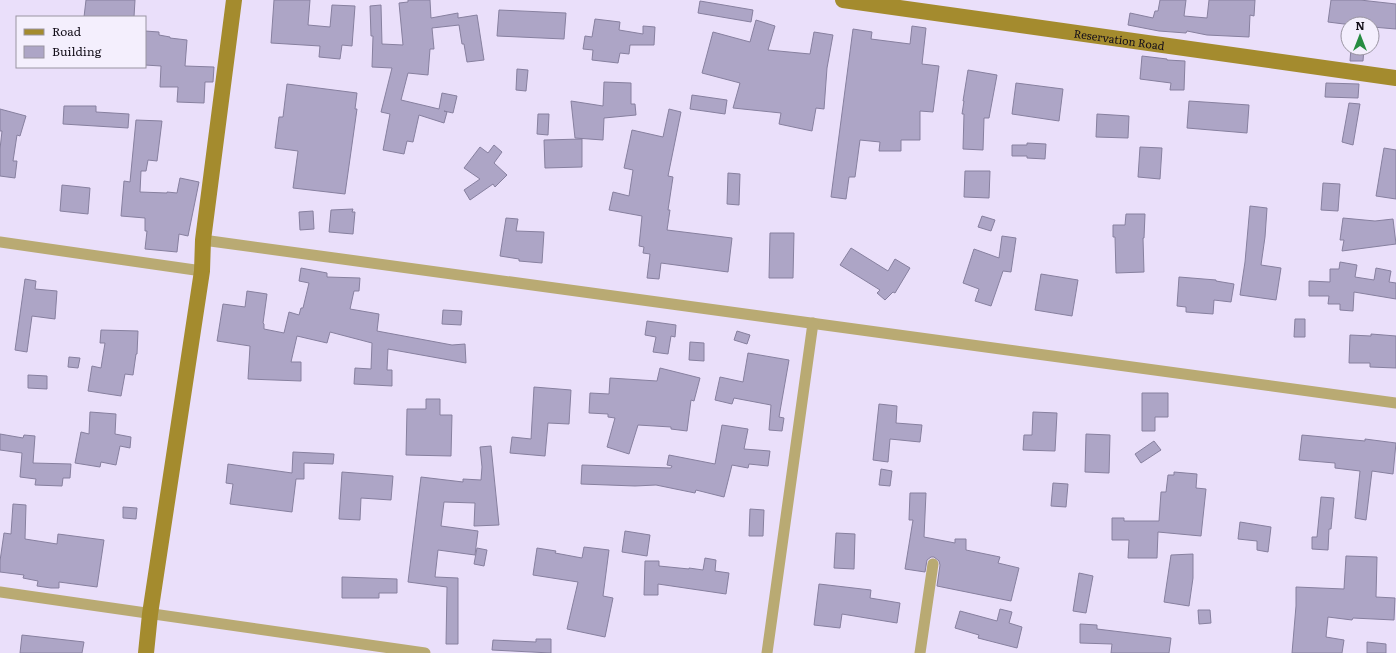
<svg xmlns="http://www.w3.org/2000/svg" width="1396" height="653" font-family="Literata,serif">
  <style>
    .building { fill: #ada5c6; stroke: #87809f }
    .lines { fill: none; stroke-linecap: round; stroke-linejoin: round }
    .street { stroke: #b9aa73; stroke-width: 11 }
    .secondary { stroke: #a48b2e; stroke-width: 16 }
    .labels { text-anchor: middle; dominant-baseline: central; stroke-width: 3.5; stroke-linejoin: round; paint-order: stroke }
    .street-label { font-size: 11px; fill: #140f1a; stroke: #f4effd }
  </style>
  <rect width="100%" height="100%" fill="#eadffa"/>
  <g class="building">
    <path d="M86 0H135L134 17H84Z"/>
    <path d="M274 0H310L308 25 330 27 332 5 355 6 352 46 342 45 340 59 319 57 320 46 271 43Z"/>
    <path d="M408 0H430L431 18 458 13V18L477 15 484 60 467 62 464 44H462L459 25 432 28 434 49H430L428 75 408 73 401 100 439 109 442 93 457 96 453 113 444 111 447 112 444 123 419 115 413 142 407 141 404 154 383 150 390 114 381 112 392 68 372 67 373 36H371L370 6 381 5 382 44 403 45 399 3 408 2Z"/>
    <path d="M1160 0H1186L1184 16 1207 18 1209 0H1255L1254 16 1250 15 1249 37 1207 35 1187 31 1186 33 1159 31 1128 25 1130 13 1153 18 1155 11H1158Z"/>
    <path d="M1331 0H1360L1396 4V29L1372 27V24H1344L1328 22Z"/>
    <path d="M700 1 753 10 751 22 698 13Z"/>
    <path d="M499 10 566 13 564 39 497 36Z"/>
    <path d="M595 19 620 22 619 30 643 34V26L655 27 654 45H630L629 54 620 53 618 63 592 60 593 50 583 49 585 36 592 37Z"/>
    <path d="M756 20 775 26 768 50 810 54 814 32 833 35 827 68 824 109 816 108 812 131 779 124 781 113 733 108 740 83 702 73 713 32 750 42Z"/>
    <path d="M912 26 926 28 922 64 939 66 933 112 920 111V140H901V151H879L880 142 860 140 855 177H849L846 199 831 197 853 29 872 32 871 39 910 44Z"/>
    <path d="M145 31 159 32V35L170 37V38L187 40 185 66 214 67 213 82H205L204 103 177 102 178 87H160L161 66 145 65Z"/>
    <path d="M1351 48H1364L1363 61H1350Z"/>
    <path d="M1142 56 1167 59V60L1185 61 1184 90H1170L1171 83 1140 79Z"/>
    <path d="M517 69 528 70 526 91 516 90Z"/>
    <path d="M968 70 997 75 989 118H984L983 150 963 149 964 114H962L964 101H963Z"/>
    <path d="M604 82 631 83V104H635L636 115 604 118 603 140 575 138 571 101 603 106Z"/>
    <path d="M1016 83 1063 89 1059 121 1012 114Z"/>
    <path d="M1326 83 1359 84 1358 98 1325 97Z"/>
    <path d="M287 84 357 93 355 109H357L345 194 293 188 298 151 275 148 279 117H283Z"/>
    <path d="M692 95 727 100 725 114 690 109Z"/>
    <path d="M1189 101 1249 105 1247 133 1187 128Z"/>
    <path d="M1349 103 1360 104 1353 145 1342 142Z"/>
    <path d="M64 106H96V112L129 114 128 128 63 124Z"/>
    <path d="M0 109 26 116 20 136 17 135 13 161H17L15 178 0 176V149L2 131H0Z"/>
    <path d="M669 109 681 112 668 176 673 177 668 210H670L667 230 732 238 728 272 661 263 659 279 647 278 650 254 643 253 644 247 639 246 642 216 609 210 613 192 629 196 633 170 624 168 632 130 663 137Z"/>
    <path d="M538 114H549L548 135 537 134Z"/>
    <path d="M1097 114 1129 116 1128 138 1096 137Z"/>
    <path d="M136 120 162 121 157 161 148 160 146 171H141L140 192 167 193V192L177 193 180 178 199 182 188 236 179 234 177 252 145 249 147 231H145V218L121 216 124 181 130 182Z"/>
    <path d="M582 139V167L545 168 544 140Z"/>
    <path d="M1027 143 1046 144 1045 159 1027 158V156H1012V145H1027Z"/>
    <path d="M494 145 502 152 494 163 507 175 495 187 493 184 470 200 464 190 480 179 464 168 480 147 488 153Z"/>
    <path d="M1140 147 1162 148 1160 179 1138 177Z"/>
    <path d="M1384 148 1396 150V199L1376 196Z"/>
    <path d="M965 171H990L989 198 964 197Z"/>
    <path d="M728 173 740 174 739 205 727 204Z"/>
    <path d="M1323 183 1340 184 1338 211 1321 210Z"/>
    <path d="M62 185 90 188 88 214 60 211Z"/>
    <path d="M1250 206 1267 208 1265 237 1261 265 1281 268 1276 300 1240 295 1245 262Z"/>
    <path d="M353 209 352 212H355L353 234 329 232 331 210Z"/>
    <path d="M313 211 314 229 300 230 299 212Z"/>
    <path d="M1126 214H1145L1144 238H1143L1144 272 1116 273 1115 237H1113V225H1125Z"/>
    <path d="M982 216 995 220 991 231 978 227Z"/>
    <path d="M506 218 518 219 516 231 544 232 542 263 519 261V259L500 256Z"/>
    <path d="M1343 218 1375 221 1393 219 1396 244 1342 251 1344 240H1340Z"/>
    <path d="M770 233H794L793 278H769Z"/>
    <path d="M1002 236 1016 238 1011 272 1003 271 991 306 975 301 979 289 963 283 974 249 999 258Z"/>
    <path d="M851 248 888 271 895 259 910 268 895 293 893 292 885 300 877 293 880 290 840 265Z"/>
    <path d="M1340 262 1357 265 1355 277 1374 280 1376 268 1391 271 1389 282 1396 283V299L1354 292 1353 311 1340 310V304H1328L1329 296H1309V281L1330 282V269H1339Z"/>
    <path d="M301 268 327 273V277L360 278 359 291H354L350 309 379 314 377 331 452 345 465 344 466 363 388 349 387 370H392V386L354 384 355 368 371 369 372 343 330 332 327 343 297 336 291 362H301V381L248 379 250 346 217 341 223 304 245 307 247 291 267 294 263 323 264 324V329L284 333 289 312 299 315 301 308H303L309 283 299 281Z"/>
    <path d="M1041 274 1078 280 1072 316 1035 310Z"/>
    <path d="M1179 277 1216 280V281L1234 284 1231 302 1214 300 1213 314 1186 312V307L1177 306Z"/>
    <path d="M25 279 36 281 35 289 57 291 55 319 32 316 27 352 15 350Z"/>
    <path d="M443 310 462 311 461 325 442 324Z"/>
    <path d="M1295 319H1305V337H1294Z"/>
    <path d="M647 321 676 325 675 337 671 336 668 354 653 352 656 337 645 335Z"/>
    <path d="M101 330 138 331 137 354H136L133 375 125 374 121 396 88 391 92 366 101 368 105 343H100Z"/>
    <path d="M737 331 750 335 747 344 734 340Z"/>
    <path d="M1371 334 1396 336V368L1370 367V363H1349L1350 335 1371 336Z"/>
    <path d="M690 342 704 343V361L689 360Z"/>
    <path d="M748 353 789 360 779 417 784 418 782 431 769 430 771 405 734 398 732 404 715 400 720 377 743 382Z"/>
    <path d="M69 357 80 358 78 368 68 367Z"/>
    <path d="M660 368 700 378 694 401 691 400 687 431 671 429V427L638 425 629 454 607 447 615 418 608 417V414L589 413 590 393 609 394 610 378 657 381Z"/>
    <path d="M28 375 47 376V389L28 388Z"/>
    <path d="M534 387 571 390 569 424 548 423 545 456 510 453 512 437 531 439Z"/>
    <path d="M1142 393H1168V417H1155V431H1142Z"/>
    <path d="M426 399H440V415H452L451 456 406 455 407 409H426Z"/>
    <path d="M879 404 897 406 896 423 922 425 920 442 890 439 888 462 873 460Z"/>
    <path d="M90 412 116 414 115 434 131 437 130 448 120 446 116 465 101 462 100 467 75 463 81 432 89 434Z"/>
    <path d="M1033 412 1057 413 1055 451 1023 450 1024 435H1032Z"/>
    <path d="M722 425 748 429 744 449 770 451 768 466 749 464 748 468 732 465 724 497 696 490 695 493 656 485 635 486 581 484 582 465 671 468 672 466 667 465 669 455 715 464Z"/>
    <path d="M0 434 23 438 24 435 35 436 33 463 71 464 70 478H63L62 486 35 485 36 479 20 477 22 453 0 450Z"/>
    <path d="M1086 434 1110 435 1109 473 1085 472Z"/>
    <path d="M1302 435 1365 441V439L1396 443 1393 474 1372 471 1366 520 1355 518 1360 471 1335 468V463L1299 460Z"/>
    <path d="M1154 441 1161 450 1141 463 1135 454Z"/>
    <path d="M491 446 499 525 474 526 475 503 444 502 441 526 478 531 475 555 438 550 435 577 458 578V644H446L447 587 408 582 421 477 463 482V479L481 480 482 467 480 447Z"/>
    <path d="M293 452 334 454 333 464 304 463V479H296L292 512 230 504 233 484 226 483 228 464 292 473Z"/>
    <path d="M881 469 892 471 890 486 879 485Z"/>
    <path d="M342 472 393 476 391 500 361 498 360 520 339 519Z"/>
    <path d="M1174 472 1197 474 1196 488 1206 489 1201 536 1158 532 1157 558H1128L1129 540H1112V518H1124V521H1159L1161 492H1166L1168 475H1174Z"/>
    <path d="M1053 483 1068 484 1066 507 1051 506Z"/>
    <path d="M910 493H926L924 537 955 543V539H966V550L1000 557 998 563 1019 568 1011 601 937 586 940 565 939 561 934 557H931L927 560 925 572 905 569 913 520H909Z"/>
    <path d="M1321 497 1334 498 1331 529H1329L1328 550 1312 549V537H1317Z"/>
    <path d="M13 504 26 505 25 539 57 544 58 534 104 540 97 587 59 582V588H51L37 586 38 581 23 578 24 575 0 572V561L4 533 11 534Z"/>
    <path d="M123 507 137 508 136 519 123 518Z"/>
    <path d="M750 509 764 510 763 536H749Z"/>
    <path d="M1240 522 1271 527 1268 552 1257 550V541L1238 539Z"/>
    <path d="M625 531 650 535 647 556 622 552Z"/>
    <path d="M836 533 855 534 854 569 834 568Z"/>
    <path d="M584 547 609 550 603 596 613 598 605 637 567 629 578 582 533 575 537 548 556 551 555 553 582 558Z"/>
    <path d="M477 548 487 550 484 566 474 564Z"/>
    <path d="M1193 554V578L1189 606 1164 602 1171 555Z"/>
    <path d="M1346 556 1377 557 1376 597 1395 598 1394 620 1353 618 1352 620 1328 617 1326 637 1344 640 1342 653H1292L1296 606V587L1344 589Z"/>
    <path d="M705 558 716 560 715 571 729 573 726 594 658 584V595H644L645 561H659V566L689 569V568L703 570Z"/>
    <path d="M1079 573 1093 576 1086 613 1073 611Z"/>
    <path d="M342 577 397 579V593H379V598H342Z"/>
    <path d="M819 584 871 590 870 598 900 603 897 623 842 614 840 628 814 625Z"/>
    <path d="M1000 609 1012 612 1009 623 1022 627 1017 648 978 638 979 635 955 628 960 611 997 621Z"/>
    <path d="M1198 610H1210L1211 623 1199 624Z"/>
    <path d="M1080 624 1097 625V629L1171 638 1169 653H1111L1112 644 1080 643Z"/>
    <path d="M22 635 84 642 82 653H20Z"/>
    <path d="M536 639H551V653L492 650 493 640 536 642Z"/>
    <path d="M1367 642 1386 644V653H1367Z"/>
  </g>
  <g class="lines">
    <g class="street">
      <path d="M203 240 1396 403"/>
      <path d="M0 242 202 271"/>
      <path d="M0 592 425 653"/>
      <path d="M767 653 813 323"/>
      <path d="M920 653 933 564"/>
    </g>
    <g class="secondary">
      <path id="s1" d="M843 0 1396 78"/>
      <path d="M146 653 150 614 202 271 203 240 234 0"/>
    </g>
  </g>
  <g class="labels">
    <g class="street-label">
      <text stroke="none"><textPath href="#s1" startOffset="279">Reservation Road</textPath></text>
    </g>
  </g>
  <rect x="16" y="16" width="130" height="52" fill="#f4effd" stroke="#9a95a2"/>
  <rect x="24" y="29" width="20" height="6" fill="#a48b2e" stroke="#9a95a2"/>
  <text x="52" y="36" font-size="12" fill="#140f1a">Road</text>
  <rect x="24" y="46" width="20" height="12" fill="#ada5c6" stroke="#9a95a2"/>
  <text x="52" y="56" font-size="12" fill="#140f1a">Building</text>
  <g transform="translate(1360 36)"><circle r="19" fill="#f4effd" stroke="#9a95a2"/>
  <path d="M0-3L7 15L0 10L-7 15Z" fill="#268c41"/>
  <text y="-6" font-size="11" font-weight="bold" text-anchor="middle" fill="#140f1a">N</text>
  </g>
</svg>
